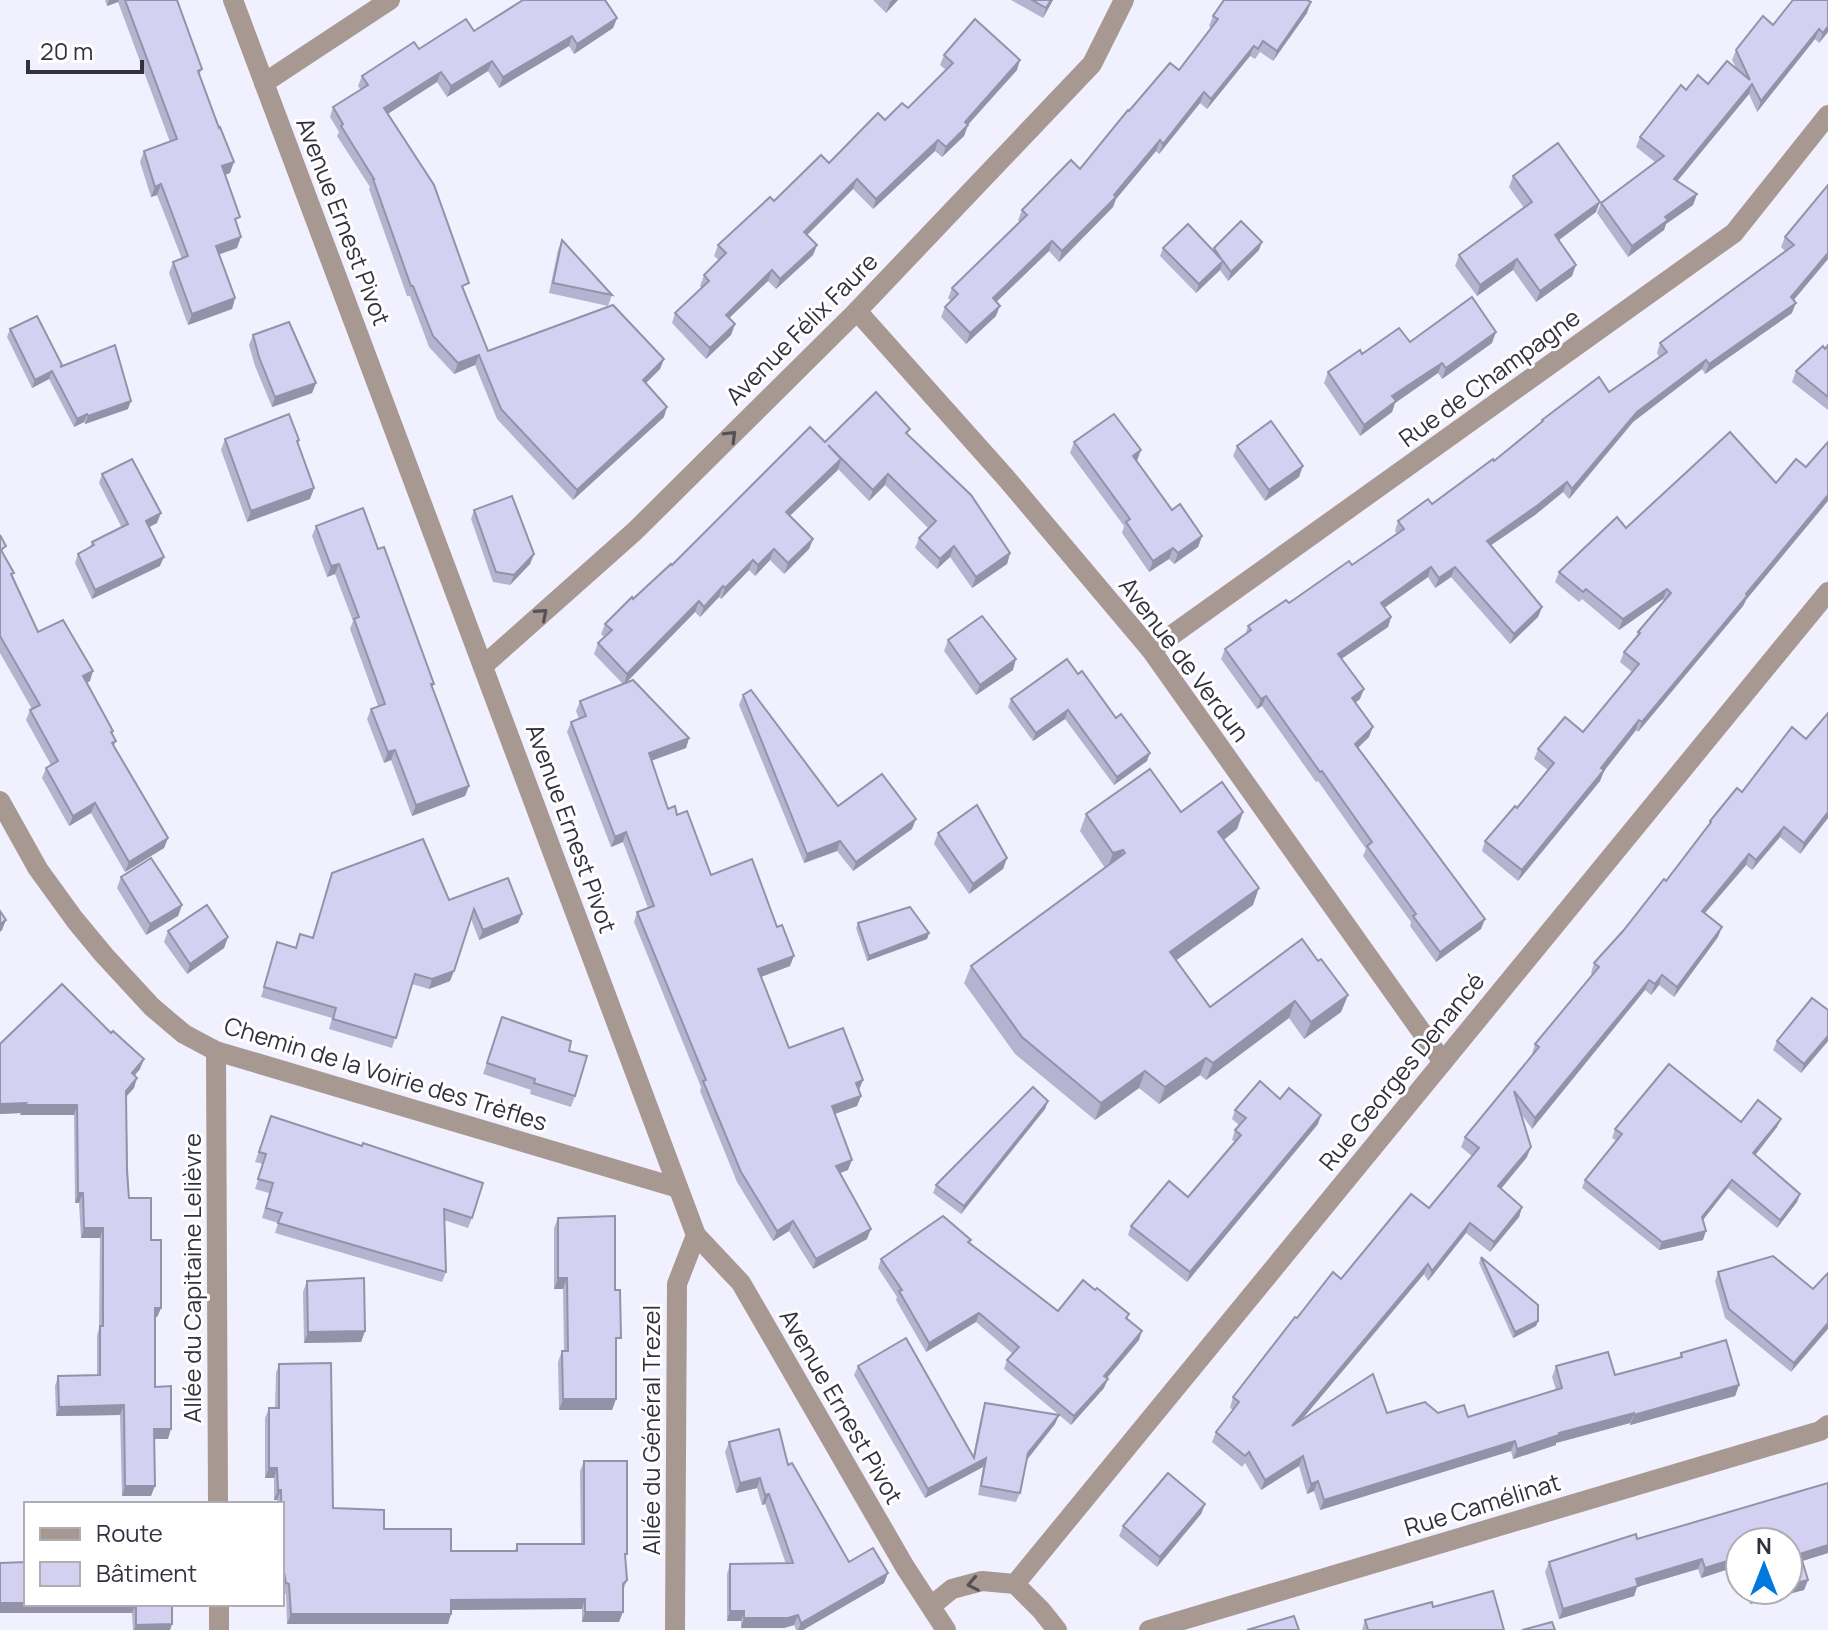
<svg xmlns="http://www.w3.org/2000/svg" width="1828" height="1630" font-family="Manrope,sans-serif">
  <style>
    .lines { fill: none; stroke-linecap: round; stroke-linejoin: round }
    .minor { stroke: #a79891; stroke-width: 20 }
    .wall { fill: #b6b3d0 }
    .shaded-wall { fill: #9492a9 }
    .building { fill: #d4d0f2; stroke: #9492a9; stroke-width: 2 }
    .oneway { stroke: #565057 }
    .labels { text-anchor: middle; dominant-baseline: central; stroke-width: 6; stroke-linejoin: round; paint-order: stroke }
    .street-label { font-size: 24px; fill: #33313e; stroke: #fff }
  </style>
  <rect width="100%" height="100%" fill="#f1f0fe"/>
  <g class="lines">
    <g class="minor">
      <path d="M233 0 696 1235 741 1283 905 1567 946 1630"/>
      <path d="M264 83 390 0"/>
      <path d="M857 311 1006 478 1151 650 1443 1062"/>
      <path d="M1151 650 1734 233 1828 115"/>
      <path d="M483 666 635 531 857 311 1092 64 1124 0"/>
      <path d="M0 801 38 869 75 920 104 955 152 1007 184 1034 216 1051 678 1188"/>
      <path d="M216 1051 218 1504"/>
      <path d="M1015 1584 1828 592"/>
      <path d="M219 1604V1630"/>
      <path d="M931 1606 952 1589 982 1581 1015 1584 1041 1610 1057 1630"/>
      <path d="M675 1630 677 1284 696 1235"/>
      <path d="M1149 1630 1820 1431 1828 1425"/>
    </g>
  </g>
  <g class="wall">
    <path d="M105 0H177L202 69 199 75 230 173 225 175 237 225V248L219 254 235 298 232 309 188 325 169 273 173 262 182 259 157 195 151 197 140 162 144 151 170 142 118 2 107 6Z"/>
    <path d="M873 0H898L886 13Z"/>
    <path d="M1011 0H1053L1043 18Z"/>
    <path d="M1793 0 1828 32 1819 43 1815 39 1757 112 1749 94 1677 181 1697 194 1693 205 1666 224 1664 230 1628 257 1597 213 1601 203 1655 162 1636 147 1640 137 1686 90 1708 84 1736 68 1732 60 1736 50 1773 25Z"/>
    <path d="M1307 13 1273 61 1260 52 1255 59 1250 56 1207 109 1200 103 1159 154 1156 151 1116 199 1113 207 1059 262 1049 251 996 302V316L966 344 941 317 945 307 951 301 948 298 952 288 1020 222 1018 220 1022 210 1080 169 1129 111 1179 70 1212 28 1209 26 1213 16Z"/>
    <path d="M617 18 613 28 574 54 569 46 499 88 488 71 447 97 437 82 387 114 465 293 488 351 664 359 660 369 646 383 664 417 573 500 497 419 475 365 454 374 429 347 410 296H407L369 189 370 187 337 136 339 132 330 117 333 107 361 90 358 86 362 76 419 49 474 31Z"/>
    <path d="M944 55 1017 70 968 125 964 136 942 157 935 151 873 209 853 189 807 235 817 245 813 255 776 289 768 281 729 318 735 324 731 335 706 359 672 323 675 313 702 288 700 286 704 275 719 260 714 256 718 245 774 201 829 163 885 120 908 108 946 70 940 65Z"/>
    <path d="M1513 176 1596 212 1559 240 1572 276 1536 302 1513 270 1477 296 1455 266 1459 255 1524 208 1509 187Z"/>
    <path d="M1828 185V259L1793 300 1792 313 1705 374 1702 369 1633 422 1569 499 1563 492 1535 515 1491 545 1542 607 1538 617 1510 644 1451 577 1435 588 1428 577 1384 608 1391 617 1388 627 1341 659 1360 699 1355 703 1369 737 1358 748 1481 929 1436 962 1410 926 1411 922 1363 856 1366 849 1318 781 1316 782 1262 706 1257 709 1221 659 1225 649 1245 635 1248 626 1352 565 1397 534 1395 531 1398 521 1432 504 1494 461 1541 423 1542 420 1609 392 1659 357 1657 353 1660 343 1785 251 1781 247 1785 237Z"/>
    <path d="M562 240 612 295 608 306 549 293 558 250Z"/>
    <path d="M1163 248 1213 250 1214 248 1259 250 1228 281 1220 270 1196 293 1160 256Z"/>
    <path d="M10 329 62 366 128 409 85 424 84 422 74 427 49 379 32 388 7 337Z"/>
    <path d="M253 335 316 383 312 393 272 407 255 366 249 345Z"/>
    <path d="M1410 342 1492 343 1442 379 1438 373 1395 403 1392 412 1360 436 1324 383 1328 372 1362 354Z"/>
    <path d="M1828 345V410L1792 382 1796 371 1825 349Z"/>
    <path d="M908 435 1010 553 1007 564 972 588 950 557 937 569 915 548 919 538 928 528 885 485 869 501 838 469 790 516 813 539 809 549 784 574 770 560 755 576 749 570 721 599 719 597 700 617 695 612 625 683 689 738 686 748 651 761 668 809 677 815 711 875 790 966 761 977 789 1048 859 1091 861 1096 857 1106 835 1114 848 1170 840 1173 867 1239 813 1269 789 1231 773 1241 737 1182 700 1091 701 1087 634 922 637 912 648 908 623 842 611 847 567 732 571 722 579 719 576 711 580 701 623 684 594 654 598 643 604 637 601 634 605 624 672 565 825 442Z"/>
    <path d="M225 439 299 440 298 444 314 488 310 499 247 522 221 450Z"/>
    <path d="M1074 442 1137 461 1172 510 1202 536 1198 547 1174 564 1169 559 1149 572 1122 533 1124 526 1070 453Z"/>
    <path d="M1237 446 1299 477 1265 501 1233 456Z"/>
    <path d="M102 474 157 523 149 527 160 566 92 599 75 563 78 554 90 547 92 542 122 528 99 483Z"/>
    <path d="M474 510 534 554 530 564 510 585 493 582 471 519Z"/>
    <path d="M316 526 378 549 434 684 432 688 469 786 465 796 412 816 391 760 384 763 367 719 371 709 378 706 350 629 353 621 335 574 327 577 312 536Z"/>
    <path d="M1626 528 1746 600 1743 606 1638 732 1636 730 1604 771 1600 781 1518 881 1482 851 1485 841 1517 808 1548 770 1534 759 1538 749 1583 732 1632 672 1620 662 1624 652 1636 638 1638 632 1665 601 1663 599 1619 630 1582 599 1579 602 1555 582 1559 572Z"/>
    <path d="M0 535 3 554 38 632 90 681 86 683 113 731 112 734 116 741 114 746 168 838 164 848 125 872 91 813 69 826 42 778 46 768 51 765 26 720 30 710 32 709 0 653Z"/>
    <path d="M948 640 1013 670 976 695 944 651Z"/>
    <path d="M1078 674 1147 761 1114 785 1065 719 1033 741 1008 707 1011 699Z"/>
    <path d="M743 695 838 806 912 829 853 871 837 851 804 863 739 705Z"/>
    <path d="M1828 713V818L1800 854 1780 837 1752 870 1746 865 1705 913 1718 937 1674 997 1659 985 1651 995 1645 990 1532 1129 1522 1115 1527 1157 1501 1189 1522 1207 1519 1217 1490 1252 1466 1233 1428 1281 1424 1274 1302 1419 1387 1413H1438L1468 1417 1556 1390 1552 1377 1556 1366 1615 1375 1679 1358 1681 1353 1739 1385 1735 1396 1630 1425V1423L1556 1443V1445L1513 1459 1511 1451 1320 1510 1314 1491 1307 1494 1299 1466 1261 1490 1245 1463 1242 1467 1212 1442 1216 1432 1233 1410 1230 1408 1233 1397 1297 1318 1341 1279 1429 1208 1472 1156 1461 1147 1465 1137 1533 1055 1532 1054 1535 1044 1593 975 1591 973 1594 963 1666 881 1708 826 1710 821 1742 792 1806 739Z"/>
    <path d="M1181 812H1243L1237 829 1224 840 1253 905 1176 960 1210 1007 1318 961 1348 995 1341 1012 1304 1039 1289 1018 1206 1080 1200 1075 1159 1104 1139 1088 1095 1120 1015 1054 964 983 971 966 1105 868 1080 831 1086 814Z"/>
    <path d="M938 833 1007 858 1003 869 969 894 934 844Z"/>
    <path d="M332 873 449 900 522 914 518 923 479 940 471 919 450 981 429 989 412 984 392 1048 329 1029 332 1018 261 997 277 942 296 947 300 934 312 938Z"/>
    <path d="M121 877 182 905 178 916 146 935 117 888Z"/>
    <path d="M858 923 929 933 927 939 867 961 856 928Z"/>
    <path d="M168 931 228 937 224 948 187 974 164 942Z"/>
    <path d="M1828 1010V1041L1801 1073 1773 1050 1777 1041Z"/>
    <path d="M502 1017 569 1051 575 1096 571 1107 530 1094 531 1090 483 1074Z"/>
    <path d="M0 1044 140 1069 134 1076V1088L126 1097 129 1198 151 1240 161 1308 157 1317H155V1387L168 1439H154L151 1496H122L120 1415 56 1416 55 1386 58 1376 97 1375V1336L99 1328 100 1238H81L79 1203H75L74 1115H20L21 1113 0 1114Z"/>
    <path d="M1280 1099 1318 1124 1187 1282 1128 1235 1131 1226 1188 1197 1235 1142 1232 1140 1235 1130 1239 1125 1232 1119 1235 1110Z"/>
    <path d="M1048 1101 1045 1109 961 1214 933 1193 936 1185Z"/>
    <path d="M271 1116 472 1218 468 1228 444 1220 446 1272 442 1282 275 1233 278 1223 262 1218 269 1193 255 1189 263 1164 255 1162Z"/>
    <path d="M1741 1122 1777 1127 1755 1155 1800 1194 1797 1202 1777 1228 1728 1188 1703 1220V1240L1659 1250 1582 1188 1585 1180 1617 1141 1612 1138 1615 1129Z"/>
    <path d="M558 1218 615 1290 617 1349 616 1399 612 1410H559L558 1362 562 1351H564L563 1289H554V1228Z"/>
    <path d="M971 1240 970 1243 1058 1311 1095 1290 1129 1314 1127 1319 1139 1340 1107 1378 1104 1388 1071 1425 1004 1369 1007 1360 1013 1354 976 1322 926 1352 896 1300 897 1297 878 1268 881 1259Z"/>
    <path d="M1481 1257 1538 1321 1536 1326 1513 1338 1479 1263Z"/>
    <path d="M1718 1272 1813 1289 1828 1273 1791 1372 1725 1318 1715 1281Z"/>
    <path d="M307 1281 365 1331 361 1342 304 1343 303 1292Z"/>
    <path d="M279 1364 333 1508 384 1529 451 1551H515L517 1544H581L580 1471 584 1461 625 1558 627 1580 623 1591 619 1622H582V1609L451 1610 448 1624H287L286 1594 282 1593V1504H277V1500H274V1478H265V1418L269 1408H275L276 1373Z"/>
    <path d="M858 1366 973 1456 982 1412 985 1403 1059 1415 1055 1424 1027 1460 1020 1493 1016 1502 978 1495 983 1467 925 1498 854 1375Z"/>
    <path d="M729 1442 788 1465 849 1562 888 1573 884 1583 803 1630H796L794 1625 784 1628H741V1621H727V1574L730 1564H786L765 1504 762 1505 757 1488 736 1493 725 1452Z"/>
    <path d="M1828 1483V1553L1802 1561 1808 1580 1804 1590 1750 1604 1746 1590H1788V1542H1740V1572L1738 1566 1701 1578 1698 1569 1637 1587 1634 1596 1559 1619 1545 1572 1549 1562 1636 1534 1637 1539Z"/>
    <path d="M1205 1504 1201 1514 1157 1567 1119 1536 1123 1526Z"/>
    <path d="M0 1563 172 1604V1624L170 1630H133L132 1613H0Z"/>
    <path d="M1433 1607 1504 1630H1362L1365 1620Z"/>
  </g>
  <g class="shaded-wall">
    <path d="M109 0H119L118 2 107 6Z"/>
    <path d="M892 0H898L886 13 890 2Z"/>
    <path d="M1051 0H1053L1043 18 1046 8Z"/>
    <path d="M1311 2 1307 13 1273 61 1277 51Z"/>
    <path d="M617 18 613 28 574 54 577 44Z"/>
    <path d="M1828 26V32L1819 43 1823 33Z"/>
    <path d="M1819 29 1815 39 1757 112 1761 101Z"/>
    <path d="M572 36 569 46 499 88 503 77Z"/>
    <path d="M1254 46 1250 56 1207 109 1211 99Z"/>
    <path d="M1020 60 1017 70 962 131 968 125 964 136 942 157 946 147 965 122Z"/>
    <path d="M492 61 488 71 447 97 451 86Z"/>
    <path d="M441 72 437 82 380 119 384 108Z"/>
    <path d="M1752 84 1749 94 1670 190 1674 179Z"/>
    <path d="M1204 92 1200 103 1159 154 1163 144Z"/>
    <path d="M938 140 935 151 873 209 876 199Z"/>
    <path d="M1160 140 1156 151 1116 199 1113 207 1059 262 1062 251 1114 195Z"/>
    <path d="M234 162 230 173 218 177 222 166Z"/>
    <path d="M857 179 853 189 800 242 804 232Z"/>
    <path d="M161 184 157 195 151 197 155 187Z"/>
    <path d="M1697 194 1693 205 1666 224 1664 230 1628 257 1632 246 1665 217Z"/>
    <path d="M1600 202 1596 212 1551 246 1555 235Z"/>
    <path d="M241 237 237 248 212 257 216 246Z"/>
    <path d="M1052 241 1049 251 989 309 993 298Z"/>
    <path d="M1262 242 1259 250 1228 281 1231 272Z"/>
    <path d="M817 245 813 255 776 289 780 279Z"/>
    <path d="M1828 253V259L1788 307 1791 297Z"/>
    <path d="M1517 259 1513 270 1477 296 1480 285Z"/>
    <path d="M1223 261 1220 270 1196 293 1199 284Z"/>
    <path d="M1576 265 1572 276 1536 302 1540 291Z"/>
    <path d="M772 270 768 281 722 325 726 315Z"/>
    <path d="M235 298 232 309 188 325 192 314Z"/>
    <path d="M1796 303 1792 313 1705 374 1709 364Z"/>
    <path d="M1000 306 996 316 966 344 970 333Z"/>
    <path d="M735 324 731 335 706 359 710 348Z"/>
    <path d="M1496 332 1492 343 1442 379 1446 368Z"/>
    <path d="M479 355 475 365 454 374 458 363Z"/>
    <path d="M664 359 660 369 639 390 643 380Z"/>
    <path d="M1706 360 1702 369 1633 422 1569 499 1572 489 1637 412Z"/>
    <path d="M1442 363 1438 373 1395 403 1392 412 1360 436 1364 425 1392 396Z"/>
    <path d="M52 371 49 379 32 388 35 380Z"/>
    <path d="M316 383 312 393 272 407 275 397Z"/>
    <path d="M131 401 128 409 85 424 88 416Z"/>
    <path d="M667 407 664 417 573 500 577 490Z"/>
    <path d="M87 414 84 422 74 427 77 419Z"/>
    <path d="M1141 450 1137 461 1133 456Z"/>
    <path d="M841 459 838 470 782 523 786 512Z"/>
    <path d="M1303 466 1299 477 1265 501 1269 490Z"/>
    <path d="M888 474 885 485 869 501 873 490Z"/>
    <path d="M1567 482 1563 492 1535 515 1484 550 1487 541Z"/>
    <path d="M314 488 310 499 247 522 251 511Z"/>
    <path d="M1828 495V501L1746 600 1743 606 1638 732 1642 722Z"/>
    <path d="M161 513 157 523 142 531 146 521Z"/>
    <path d="M1202 536 1198 547 1174 564 1178 553Z"/>
    <path d="M813 539 809 549 784 574 788 563Z"/>
    <path d="M954 546 950 557 937 569 940 559Z"/>
    <path d="M1173 548 1169 559 1149 572 1153 561Z"/>
    <path d="M774 549 770 560 755 576 758 565Z"/>
    <path d="M1010 553 1007 564 972 588 976 577Z"/>
    <path d="M534 554 530 564 510 585 514 575Z"/>
    <path d="M164 557 160 566 92 599 95 590Z"/>
    <path d="M753 560 749 570 721 599 725 588Z"/>
    <path d="M339 564 335 574 327 577 331 566Z"/>
    <path d="M1431 567 1428 577 1377 613 1381 603Z"/>
    <path d="M1455 567 1451 577 1435 588 1439 578Z"/>
    <path d="M723 586 719 597 700 617 704 607Z"/>
    <path d="M1667 589 1663 599 1619 630 1623 619Z"/>
    <path d="M699 601 695 612 624 685 627 674Z"/>
    <path d="M1542 607 1538 617 1510 644 1514 634Z"/>
    <path d="M1391 617 1388 627 1334 664 1338 654Z"/>
    <path d="M1016 659 1013 670 976 695 980 685Z"/>
    <path d="M93 671 90 681 79 687 83 676Z"/>
    <path d="M1364 689 1360 699 1348 708 1352 698Z"/>
    <path d="M1266 696 1262 706 1257 709 1261 699Z"/>
    <path d="M1068 710 1065 719 1033 741 1036 733Z"/>
    <path d="M1639 720 1636 730 1604 771 1600 781 1518 881 1522 870Z"/>
    <path d="M1373 727 1369 737 1351 754 1355 744Z"/>
    <path d="M689 738 686 748 645 763 649 753Z"/>
    <path d="M395 750 391 760 384 763 388 752Z"/>
    <path d="M1150 753 1147 761 1114 785 1117 777Z"/>
    <path d="M469 786 465 796 412 816 416 805Z"/>
    <path d="M95 803 91 813 69 826 73 816Z"/>
    <path d="M1243 812 1237 829 1212 849 1218 832Z"/>
    <path d="M1828 812V818L1800 854 1804 843Z"/>
    <path d="M916 819 912 829 853 871 856 862Z"/>
    <path d="M1784 827 1780 837 1752 870 1756 860Z"/>
    <path d="M626 832 623 842 611 847 615 837Z"/>
    <path d="M168 838 164 848 125 872 129 862Z"/>
    <path d="M840 841 837 851 804 863 807 854Z"/>
    <path d="M1123 850 1117 867 1107 870 1113 853Z"/>
    <path d="M1749 854 1746 865 1698 921 1702 911Z"/>
    <path d="M1007 858 1003 869 969 894 973 884Z"/>
    <path d="M1259 888 1253 905 1164 969 1170 952Z"/>
    <path d="M182 905 178 916 146 935 150 924Z"/>
    <path d="M522 914 518 923 479 940 483 930Z"/>
    <path d="M1485 919 1481 929 1436 962 1440 952Z"/>
    <path d="M6 920 2 930 0 932V924Z"/>
    <path d="M1722 927 1718 937 1674 997 1677 987Z"/>
    <path d="M929 933 927 939 867 961 869 956Z"/>
    <path d="M228 937 224 948 187 974 190 964Z"/>
    <path d="M794 956 790 966 755 979 758 969Z"/>
    <path d="M454 971 450 981 429 989 432 979Z"/>
    <path d="M1662 975 1659 985 1651 995 1655 984Z"/>
    <path d="M1649 980 1645 990 1532 1129 1535 1118Z"/>
    <path d="M1348 995 1341 1012 1304 1039 1311 1022Z"/>
    <path d="M1295 1001 1289 1018 1206 1080 1213 1063Z"/>
    <path d="M1828 1036V1041L1801 1073 1804 1064Z"/>
    <path d="M1206 1058 1200 1075 1159 1104 1165 1087Z"/>
    <path d="M144 1059 140 1069 128 1083 132 1073Z"/>
    <path d="M1145 1071 1139 1088 1095 1120 1101 1103Z"/>
    <path d="M137 1078 134 1088 122 1101 126 1091Z"/>
    <path d="M863 1080 859 1090 856 1083Z"/>
    <path d="M861 1096 857 1106 829 1116 832 1106Z"/>
    <path d="M1048 1101 1045 1109 961 1214 964 1206Z"/>
    <path d="M26 1103 77 1105 74 1115H20L21 1113 0 1114V1104Z"/>
    <path d="M1321 1115 1318 1124 1187 1282 1190 1272Z"/>
    <path d="M1781 1119 1777 1127 1750 1162 1753 1153Z"/>
    <path d="M1531 1147 1527 1157 1494 1197 1498 1186Z"/>
    <path d="M852 1160 848 1170 832 1176 836 1166Z"/>
    <path d="M1732 1180 1728 1188 1699 1225 1702 1217Z"/>
    <path d="M78 1193H83L79 1203H75Z"/>
    <path d="M1800 1194 1797 1202 1777 1228 1780 1220Z"/>
    <path d="M1522 1207 1519 1217 1490 1252 1494 1242Z"/>
    <path d="M793 1221 789 1231 773 1241 777 1231Z"/>
    <path d="M1470 1223 1466 1233 1428 1281 1432 1271Z"/>
    <path d="M84 1228H103L100 1238H81Z"/>
    <path d="M871 1229 867 1239 813 1269 816 1259Z"/>
    <path d="M1706 1231 1703 1240 1659 1250 1662 1242Z"/>
    <path d="M1428 1264 1424 1274 1288 1436 1292 1426Z"/>
    <path d="M558 1278H567L563 1289H554Z"/>
    <path d="M155 1308H161L157 1317H152Z"/>
    <path d="M979 1313 976 1322 926 1352 929 1343Z"/>
    <path d="M1538 1321 1536 1326 1513 1338 1515 1332Z"/>
    <path d="M1828 1323V1329L1791 1372 1794 1363Z"/>
    <path d="M365 1331 361 1342 304 1343 308 1332Z"/>
    <path d="M1142 1331 1139 1340 1101 1385 1104 1376Z"/>
    <path d="M1108 1379 1104 1388 1071 1425 1074 1416Z"/>
    <path d="M1739 1385 1735 1396 1630 1425 1634 1415Z"/>
    <path d="M563 1399H616L612 1410H559Z"/>
    <path d="M124 1405 120 1415 56 1416 59 1407Z"/>
    <path d="M1634 1413 1630 1423 1556 1443V1445L1513 1459 1517 1449 1559 1433Z"/>
    <path d="M1059 1415 1055 1424 1025 1462 1028 1453Z"/>
    <path d="M154 1429H171L168 1439H150Z"/>
    <path d="M1515 1441 1511 1451 1320 1510 1324 1500Z"/>
    <path d="M1303 1456 1299 1466 1261 1490 1265 1480Z"/>
    <path d="M986 1458 983 1467 925 1498 928 1489Z"/>
    <path d="M269 1468H277L274 1478H265Z"/>
    <path d="M760 1478 757 1488 736 1493 740 1483Z"/>
    <path d="M1318 1481 1314 1491 1307 1494 1311 1484Z"/>
    <path d="M125 1486H155L151 1496H122Z"/>
    <path d="M278 1490H281L277 1500H274Z"/>
    <path d="M769 1494 765 1504 762 1505 765 1495Z"/>
    <path d="M1205 1504 1201 1514 1157 1567 1160 1557Z"/>
    <path d="M1828 1545V1553L1796 1563 1800 1554Z"/>
    <path d="M1740 1557 1738 1566 1701 1578 1705 1568Z"/>
    <path d="M1702 1559 1698 1569 1637 1587 1634 1596 1559 1619 1563 1609 1636 1579Z"/>
    <path d="M888 1573 884 1583 803 1630H798L801 1623Z"/>
    <path d="M1808 1580 1804 1590 1750 1604 1753 1594 1769 1590H1788V1585Z"/>
    <path d="M585 1599 582 1609 448 1610 451 1600Z"/>
    <path d="M0 1603H26V1604H136L132 1613H0Z"/>
    <path d="M730 1611H744L741 1621H727Z"/>
    <path d="M585 1612H623L619 1622H582Z"/>
    <path d="M291 1614H451L448 1624H287Z"/>
    <path d="M798 1615 794 1625 784 1628H741L744 1618Z"/>
    <path d="M172 1624 170 1630H134L136 1625Z"/>
  </g>
  <g class="building">
    <path d="M125 0H177L202 69 198 71 219 128 220 127 234 162 222 166 240 217 235 219 241 237 216 246 235 298 192 314 173 262 188 256 161 184 155 187 144 151 177 139Z"/>
    <path d="M523 0H605L617 18 577 44 572 36 503 77 492 61 451 86 441 72 384 108 434 185 469 283 462 286 488 351 613 305 664 359 643 380 667 407 577 490 501 409 479 355 458 363 433 336 413 286H411L373 179H374L341 126 343 124 333 107 368 85 362 76 414 42 419 49 466 19 474 31Z"/>
    <path d="M1032 0H1051L1046 8Z"/>
    <path d="M1224 0H1307L1311 2 1277 51 1263 41 1258 49 1254 46 1211 99 1204 92 1163 144 1160 140 1114 195 1116 197 1062 251 1052 241 993 298 1000 306 970 333 945 307 958 294 952 288 1027 215 1022 210 1071 160 1080 169 1128 110 1129 111 1170 63 1179 70 1218 19 1213 16Z"/>
    <path d="M1793 0H1828V26L1823 33 1819 29 1761 101 1752 84 1674 179 1697 194 1665 217 1668 220 1632 246 1601 203 1664 156 1640 137 1681 85 1686 90 1698 75 1708 84 1727 61 1750 80 1736 50 1763 16 1773 25Z"/>
    <path d="M975 19 1020 60 965 122 968 125 946 147 938 140 876 199 857 179 804 232 817 245 780 279 772 270 726 315 735 324 710 348 675 313 709 281 704 275 726 253 718 245 770 197 774 201 821 155 829 163 878 113 885 120 902 103 908 108 953 63 944 55Z"/>
    <path d="M1558 143 1600 202 1555 235 1576 265 1540 291 1517 259 1480 285 1459 255 1532 202 1513 176Z"/>
    <path d="M1828 185V253L1791 297 1796 303 1709 364 1706 360 1637 412 1572 489 1567 482 1538 505 1487 541 1542 607 1514 634 1455 567 1439 578 1431 567 1381 603 1391 617 1338 654 1364 689 1352 698 1373 727 1355 744 1485 919 1440 952 1413 916 1416 914 1367 846 1372 842 1322 771 1320 772 1266 696 1261 699 1225 649 1251 630 1248 626 1286 600 1289 603 1349 561 1352 565 1404 529 1398 521 1428 499 1432 504 1493 459 1494 461 1543 421 1542 420 1599 377 1609 392 1667 352 1660 343 1794 245 1785 237Z"/>
    <path d="M1241 221 1262 242 1231 272 1223 261 1199 284 1163 248 1188 224 1222 260 1214 248Z"/>
    <path d="M562 240 612 295 553 283Z"/>
    <path d="M1472 297 1496 332 1446 368 1442 363 1392 396 1396 401 1364 425 1328 372 1360 350 1362 354 1399 328 1410 342Z"/>
    <path d="M37 316 62 365 60 367 115 345 131 401 88 416 87 414 77 419 52 371 35 380 10 329Z"/>
    <path d="M289 322 316 383 275 397 259 357 253 335Z"/>
    <path d="M1828 345V397L1796 371 1823 346 1825 349Z"/>
    <path d="M876 392 910 429 906 433 971 495 1010 553 976 577 954 546 940 559 919 538 936 521 888 474 873 490 828 445 841 459 786 512 813 539 788 563 774 549 758 565 753 560 725 588 723 586 704 607 699 601 627 674 598 643 612 630 605 624 632 597 633 599 671 564 672 565 810 427 825 442Z"/>
    <path d="M289 414 299 440 297 441 314 488 251 511 225 439Z"/>
    <path d="M1114 414 1141 450 1133 456 1172 510 1180 504 1202 536 1178 553 1173 548 1153 561 1126 522 1130 519 1074 442Z"/>
    <path d="M1271 421 1303 466 1269 490 1237 446Z"/>
    <path d="M1730 432 1776 483 1796 459 1806 467 1828 442V495L1746 594 1747 596 1642 722 1639 720 1601 768 1604 770 1522 870 1485 841 1515 806 1517 808 1554 763 1538 749 1565 717 1583 732 1639 664 1624 652 1640 633 1638 632 1671 593 1667 589 1623 619 1586 589 1583 592 1559 572 1617 517 1626 528Z"/>
    <path d="M132 459 161 513 146 521 164 557 95 590 78 554 94 545 92 542 128 524 102 474Z"/>
    <path d="M512 496 534 554 514 575 496 572 474 510Z"/>
    <path d="M363 508 378 549 384 547 434 684H431L469 786 416 805 395 750 388 752 371 709 385 704 354 619 359 617 339 564 331 566 316 526Z"/>
    <path d="M0 535 6 546 1 550 14 573 11 574 38 632 63 620 93 671 83 676 113 731 111 732 116 741 112 743 168 838 129 862 95 803 73 816 46 768 58 761 30 710 40 705 0 636Z"/>
    <path d="M982 616 1016 659 980 685 948 640Z"/>
    <path d="M1067 659 1078 674 1082 671 1116 718 1121 714 1150 753 1117 777 1068 710 1036 733 1011 699Z"/>
    <path d="M633 680 689 738 649 753 668 809 675 806 677 815 687 811 711 875 752 859 777 927 782 925 794 956 758 969 789 1048 843 1028 863 1080 856 1083 861 1096 832 1106 852 1160 836 1166 871 1229 816 1259 793 1221 777 1231 741 1172 703 1081 706 1080 637 912 654 906 626 832 615 837 571 722 586 716 580 701Z"/>
    <path d="M751 690 838 806 882 774 916 819 856 862 840 841 807 854 743 695Z"/>
    <path d="M1828 713V812L1804 843 1784 827 1756 860 1749 854 1702 911 1722 927 1677 987 1662 975 1655 984 1649 980 1535 1118 1514 1091 1531 1147 1498 1186 1522 1207 1494 1242 1470 1223 1432 1271 1428 1264 1292 1426 1373 1374 1387 1413 1425 1402 1438 1413 1464 1405 1468 1417 1562 1388 1556 1366 1608 1352 1615 1375 1682 1357 1681 1353 1726 1340 1739 1385 1634 1415V1413L1559 1433V1435L1517 1449 1515 1441 1324 1500 1318 1481 1311 1484 1303 1456 1265 1480 1249 1452 1245 1456 1216 1432 1239 1402 1233 1397 1295 1317 1297 1318 1333 1272 1341 1279 1411 1194 1429 1208 1479 1148 1465 1137 1539 1047 1535 1044 1599 967 1594 963 1623 931 1664 879 1666 881 1711 822 1710 821 1737 788 1742 792 1792 727 1806 739Z"/>
    <path d="M1150 769 1181 812 1222 782 1243 812 1218 832 1259 888 1170 952 1210 1007 1302 939 1318 961 1321 959 1348 995 1311 1022 1295 1001 1213 1063 1206 1058 1165 1087 1145 1071 1101 1103 1022 1037 971 966 1125 853 1123 850 1113 853 1086 814Z"/>
    <path d="M977 805 1007 858 973 884 938 833Z"/>
    <path d="M423 839 449 900 508 878 522 914 483 930 474 909 454 971 432 979 415 974 396 1038 333 1019 336 1008 264 987 277 942 296 948 300 934 313 938 332 873Z"/>
    <path d="M151 858 182 905 150 924 121 877Z"/>
    <path d="M207 905 228 937 190 964 168 931Z"/>
    <path d="M910 907 929 933 869 956 858 923Z"/>
    <path d="M0 911 6 920 0 924Z"/>
    <path d="M62 984 111 1033 113 1031 144 1059 132 1073 137 1078 126 1091 127 1172 129 1198H151V1240H161V1308H155V1387L171 1386V1429H154L155 1486H125L124 1405 59 1407 58 1376 100 1375V1326H103V1228H84L83 1193H78L77 1105H24L26 1103 0 1104V1044Z"/>
    <path d="M1812 998 1828 1010V1036L1804 1064 1777 1041Z"/>
    <path d="M502 1017 571 1041 569 1051 587 1056 575 1096 534 1083 535 1079 487 1063Z"/>
    <path d="M1669 1064 1741 1122 1758 1100 1781 1119 1753 1153 1800 1194 1780 1220 1732 1180 1702 1217 1706 1231 1662 1242 1585 1180 1622 1134 1615 1129Z"/>
    <path d="M1260 1081 1280 1099 1289 1088 1321 1115 1190 1272 1131 1226 1169 1181 1188 1197 1241 1135 1235 1130 1246 1118 1235 1110Z"/>
    <path d="M1033 1087 1048 1101 964 1206 936 1185Z"/>
    <path d="M271 1116 362 1146 363 1143 483 1183 472 1218 444 1209 446 1272 278 1223 282 1213 266 1208 273 1183 258 1179 266 1154 259 1152Z"/>
    <path d="M615 1216V1290H620L621 1338H616V1399H563L562 1351H568L567 1278H558V1218Z"/>
    <path d="M943 1216 971 1240 968 1242 1058 1311 1083 1280 1095 1290 1097 1288 1129 1314 1126 1318 1142 1331 1104 1376 1108 1379 1074 1416 1007 1360 1019 1347 979 1313 929 1343 899 1291 902 1290 881 1259Z"/>
    <path d="M1773 1256 1813 1289 1828 1273V1323L1794 1363 1729 1309 1718 1272Z"/>
    <path d="M1481 1257 1538 1305V1321L1515 1332Z"/>
    <path d="M364 1278 365 1331 308 1332 307 1281Z"/>
    <path d="M906 1338 974 1458 985 1403 1059 1415 1028 1453 1020 1493 981 1486 986 1458 928 1489 858 1366Z"/>
    <path d="M331 1363 333 1508 384 1510V1529H451V1551H517V1544H584V1461H627V1554H625L627 1580 623 1584V1612H585V1599L451 1600V1614H291L289 1584 286 1583 282 1561 281 1490H278L277 1468H269V1408H279V1364Z"/>
    <path d="M779 1429 788 1465 792 1463 849 1562 873 1548 888 1573 801 1623 798 1615 788 1618H744V1611H730V1564L793 1563 769 1494 765 1495 760 1478 740 1483 729 1442Z"/>
    <path d="M1168 1473 1205 1504 1160 1557 1123 1526Z"/>
    <path d="M1828 1483V1545L1800 1554 1808 1580 1788 1585V1542H1740V1557L1705 1568 1702 1559 1636 1579 1638 1586 1563 1609 1549 1562 1636 1534 1637 1539Z"/>
    <path d="M26 1562V1603H0V1563Z"/>
    <path d="M1752 1590H1769L1753 1594Z"/>
    <path d="M1493 1591 1504 1630H1368L1365 1620 1432 1602 1433 1607Z"/>
    <path d="M136 1604H172V1624L136 1625Z"/>
    <path d="M1294 1616 1299 1630H1247Z"/>
    <path d="M1552 1622 1555 1630H1522Z"/>
  </g>
  <defs><path id="oneway-chevron" d="M-2-3.5L2.5 0L-2 3.5" fill="none" stroke-width="1.6" stroke-linecap="round" stroke-linejoin="round" transform="scale(2)"/></defs>
  <g class="oneway">
    <use href="#oneway-chevron" transform="translate(731 436) rotate(-45)"/>
    <use href="#oneway-chevron" transform="translate(542 614) rotate(-41)"/>
    <use href="#oneway-chevron" transform="translate(973 1584) rotate(169)"/>
  </g>
  <g class="labels">
    <g class="street-label">
      <text transform="translate(344 221) rotate(69)">Avenue Ernest Pivot</text>
      <text transform="translate(801 328) rotate(-45)">Avenue Félix Faure</text>
      <text transform="translate(1489 377) rotate(-36)">Rue de Champagne</text>
      <text transform="translate(1185 659) rotate(53)">Avenue de Verdun</text>
      <text transform="translate(572 828) rotate(70)">Avenue Ernest Pivot</text>
      <text transform="translate(1401 1071) rotate(-51)">Rue Georges Denancé</text>
      <text transform="translate(386 1073) rotate(17)">Chemin de la Voirie des Trèfles</text>
      <text transform="translate(191 1278) rotate(-90)">Allée du Capitaine Lelièvre</text>
      <text transform="translate(842 1406) rotate(60)">Avenue Ernest Pivot</text>
      <text transform="translate(650 1430) rotate(-90)">Allée du Général Trezel</text>
      <text transform="translate(1482 1504) rotate(-17)">Rue Camélinat</text>
    </g>
  </g>
  <rect x="24" y="1502" width="260" height="104" fill="#ffffff" stroke="#adadb2" stroke-width="2"/>
  <rect x="40" y="1528" width="40" height="12" fill="#a79891" stroke="#adadb2" stroke-width="2"/>
  <text x="96" y="1542" font-size="24" fill="#33313e">Route</text>
  <rect x="40" y="1562" width="40" height="24" fill="#d4d0f2" stroke="#adadb2" stroke-width="2"/>
  <text x="96" y="1582" font-size="24" fill="#33313e">Bâtiment</text>
  <g transform="translate(1764 1566)"><circle r="38" fill="#ffffff" stroke="#adadb2" stroke-width="2"/>
  <path d="M0-6L14 30L0 20L-14 30Z" fill="#0079df"/>
  <text y="-12" font-size="22" font-weight="bold" text-anchor="middle" fill="#33313e">N</text>
  </g>
  <path d="M28 60v12h114v-12" fill="none" stroke="#33313e" stroke-width="4"/>
  <text x="40" y="60" font-size="24" fill="#33313e" stroke="#ffffff" stroke-width="6" paint-order="stroke">20 m</text>
</svg>
